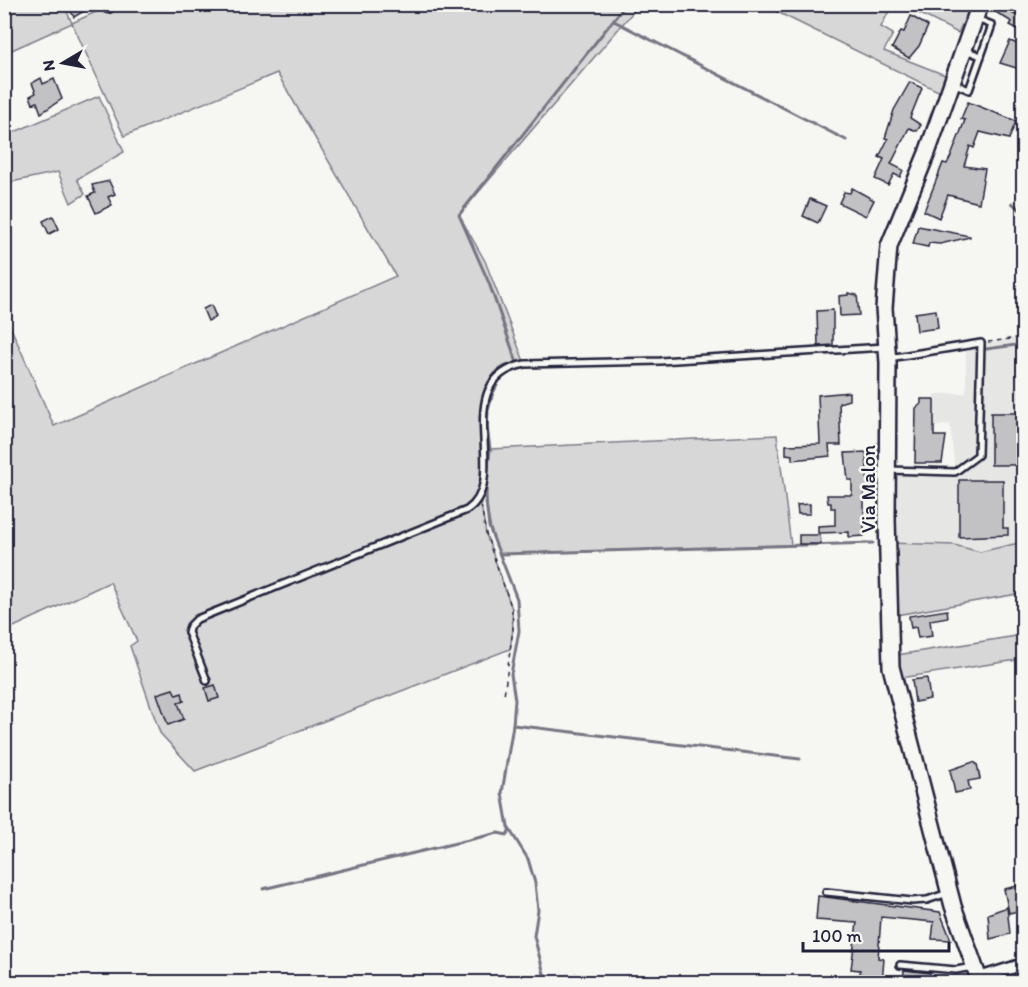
<svg xmlns="http://www.w3.org/2000/svg" width="1028" height="987" font-family="Itim,sans-serif">
  <style>
    .built { fill: #e6e6e4 }
    .green { fill: #d7d7d7; stroke: #7c7c89; stroke-width: 1.5 }
    .lines { fill: none; stroke-linecap: round; stroke-linejoin: round }
    .stream { stroke: #757583; stroke-width: 3 }
    .building { fill: #c2c2c4; stroke: #22223b; stroke-width: 1.5 }
    .lane-casing { stroke: #22223b; stroke-width: 10 }
    .street-casing { stroke: #22223b; stroke-width: 15 }
    .secondary-casing { stroke: #22223b; stroke-width: 20 }
    .path { stroke: #22223b; stroke-width: 1.5; stroke-dasharray: 4.5 4.5; stroke-linecap: butt }
    .lane { stroke: #f6f6f2; stroke-width: 5 }
    .street { stroke: #f6f6f2; stroke-width: 10 }
    .secondary { stroke: #f6f6f2; stroke-width: 15 }
    .labels { text-anchor: middle; dominant-baseline: central; stroke-width: 5; stroke-linejoin: round; paint-order: stroke }
    .street-label { font-size: 21px; fill: #22223b; stroke: #f6f6f2 }
  </style>
  <rect width="100%" height="100%" fill="#f6f6f2"/>
  <filter id="ink" filterUnits="userSpaceOnUse"><feTurbulence type="fractalNoise" baseFrequency=".0167" numOctaves="2"/><feDisplacementMap in="SourceGraphic" scale="12" xChannelSelector="R" yChannelSelector="G"/><feConvolveMatrix kernelMatrix="1 2 1 2 8 2 1 2 1" color-interpolation-filters="sRGB"/></filter>
  <g filter="url(#ink)">
    <path class="built" d="M1023 337V542L980 552 954 545 888 543 887 470 955 472 950 424 934 427V394L966 393V345Z"/>
    <g class="green">
      <path d="M113 4 639 5 459 215 485 261 525 364C501 360 490 374 483 395L480 498 486 534 512 609 513 629 510 649 195 771 160 733 130 646 137 641 110 582 5 631 4 312 54 426 396 276 277 73 124 136 72 23 5 53V5H64L72 23Z"/>
      <path d="M763 5H892L881 27 893 34 884 51 945 75 940 92Z"/>
      <path d="M903 5H971L958 33Z"/>
      <path d="M99 96 124 152 77 179 85 194 71 203 58 172 11 182 5 152V136Z"/>
      <path d="M777 435 791 545 499 554C483 514 486 491 490 449Z"/>
      <path d="M1023 542V593L890 616 888 543 954 545 980 552Z"/>
      <path d="M1023 635V659L894 679 891 656Z"/>
      <path d="M544 974 551 978 577 975 581 982H523Z"/>
    </g>
    <g class="lines">
      <g class="stream">
        <path d="M614 21 846 140"/>
        <path d="M1012 203 1024 213"/>
        <path d="M986 349 1024 344"/>
        <path d="M518 366 489 283 459 215 626 4"/>
        <path d="M508 373 499 381 493 393 488 410 487 427 490 449 485 494 489 527 517 599 519 631 511 674 515 700 513 725 502 793 508 827 528 859 535 883 538 910 534 936 544 974 551 978 577 975 581 982"/>
        <path d="M500 554 873 543"/>
        <path d="M513 725 800 759"/>
        <path d="M263 889 498 833 507 835 509 831"/>
      </g>
    </g>
    <g class="building">
      <path d="M67 4H96L74 17Z"/>
      <path d="M989 4H998L1015 15 1017 11 1023 14V32L1010 25 1012 22 989 8Z"/>
      <path d="M911 16 928 26 919 46 909 58 892 48 901 31 904 32Z"/>
      <path d="M1010 41 1023 46V70L1000 63Z"/>
      <path d="M41 78 43 84 54 79 62 99 41 113 37 102 33 104 30 96 36 93 32 83Z"/>
      <path d="M910 82 922 88 910 118 921 125 917 131 909 128 891 164 903 170 900 177 894 174 888 185 875 179 884 159 879 157 888 139 885 138 894 110Z"/>
      <path d="M968 102 1016 121 1009 139 980 132 974 148 970 146 964 166 985 169 979 203 948 195 939 218 924 211 943 163 947 164 952 154 965 120 961 119Z"/>
      <path d="M109 181 115 194 108 197 112 205 96 213 88 196 95 193 92 185Z"/>
      <path d="M852 188 874 200 866 216 839 203 844 192 850 193Z"/>
      <path d="M810 199 826 206 818 223 803 216Z"/>
      <path d="M53 216 59 229 49 234 43 221Z"/>
      <path d="M918 226 970 236V237L940 244 929 243 928 247 913 244Z"/>
      <path d="M848 293 857 295 859 315 840 316 839 296 848 295Z"/>
      <path d="M211 305 216 317 208 321 203 309Z"/>
      <path d="M833 310V345L818 346 817 311Z"/>
      <path d="M936 310 938 328 917 331 915 313Z"/>
      <path d="M849 392V400L839 403 841 445H829L830 456 792 460V455L786 454V445L820 444 818 395Z"/>
      <path d="M921 399H934V436H946L942 463H915L916 408 921 404Z"/>
      <path d="M991 413H1022L1021 465H991Z"/>
      <path d="M866 452 868 489H864V536L849 537V532L818 533V526L835 525V508H831V503H828L827 495H852V480H848L845 453Z"/>
      <path d="M959 480H1003V528H1008V535L959 537Z"/>
      <path d="M810 504V514H798L797 505Z"/>
      <path d="M799 535H820L821 544H799Z"/>
      <path d="M947 610 948 617 930 620 932 636 918 638 916 627 911 628 909 616Z"/>
      <path d="M927 678 930 699 915 702 912 680Z"/>
      <path d="M215 685 219 698 209 701 205 688Z"/>
      <path d="M173 689 176 695 182 693 184 701 178 703 184 719 168 725 157 694Z"/>
      <path d="M973 762 977 764 980 779 968 781 970 790 955 793 950 770Z"/>
      <path d="M1022 885 1023 910 1009 913 1004 889Z"/>
      <path d="M818 896 940 912 951 940 932 939 934 922 881 917 878 958 884 959 882 982H859L860 970 851 969 857 923 816 920Z"/>
      <path d="M1007 907 1010 934 990 939 988 914Z"/>
      <path d="M904 970 930 973V982H903Z"/>
    </g>
    <g class="lines">
      <defs>
        <g id="lane">
          <path d="M977 19 992 25 981 56"/>
          <path d="M953 83 969 90 981 56 965 50"/>
          <path d="M889 358 981 343 978 455 955 472 889 470"/>
          <path d="M207 681 188 632 190 626 197 619 467 510C513 479 446 380 525 364L660 361 885 347"/>
          <path d="M826 892 912 901 927 900 948 893"/>
          <path d="M900 965 956 970 973 967"/>
        </g>
        <g id="street">
          <path d="M107 4 108 7"/>
          <path d="M979 978 1024 964"/>
        </g>
        <path id="secondary" d="M980 4 927 153 889 246 884 308 888 363 887 519 891 667 953 906 980 982"/>
      </defs>
      <use href="#lane" class="lane-casing"/>
      <use href="#street" class="street-casing"/>
      <use href="#secondary" class="secondary-casing"/>
      <g class="path">
        <path d="M988 342 1024 337"/>
        <path d="M481 505 486 534 512 609 513 629 504 695"/>
      </g>
      <use href="#lane" class="lane"/>
      <use href="#street" class="street"/>
      <use href="#secondary" class="secondary"/>
    </g>
  </g>
  <g class="labels">
    <g class="street-label">
      <text transform="translate(867 489) rotate(-90)">Via Malon</text>
    </g>
  </g>
  <rect width="1028" height="987" fill="none" stroke="#f6f6f2" stroke-width="24"/>
  <rect x="12" y="12" width="1004" height="963" fill="none" stroke="#22223b" stroke-width="2" filter="url(#ink)"/>
  <g transform="translate(63 63) rotate(260)" stroke="#f6f6f2" stroke-width="4.5" paint-order="stroke">
  <path d="M0-4.5L10 22L0 15L-10 22Z" fill="#22223b"/>
  <text y="-9" font-size="16" font-weight="bold" text-anchor="middle" fill="#22223b">N</text>
  </g>
  <path d="M803 942v9h146v-9" fill="none" stroke="#22223b" stroke-width="3"/>
  <text x="812" y="942" font-size="18" fill="#22223b" stroke="#f6f6f2" stroke-width="4.5" paint-order="stroke">100 m</text>
</svg>
